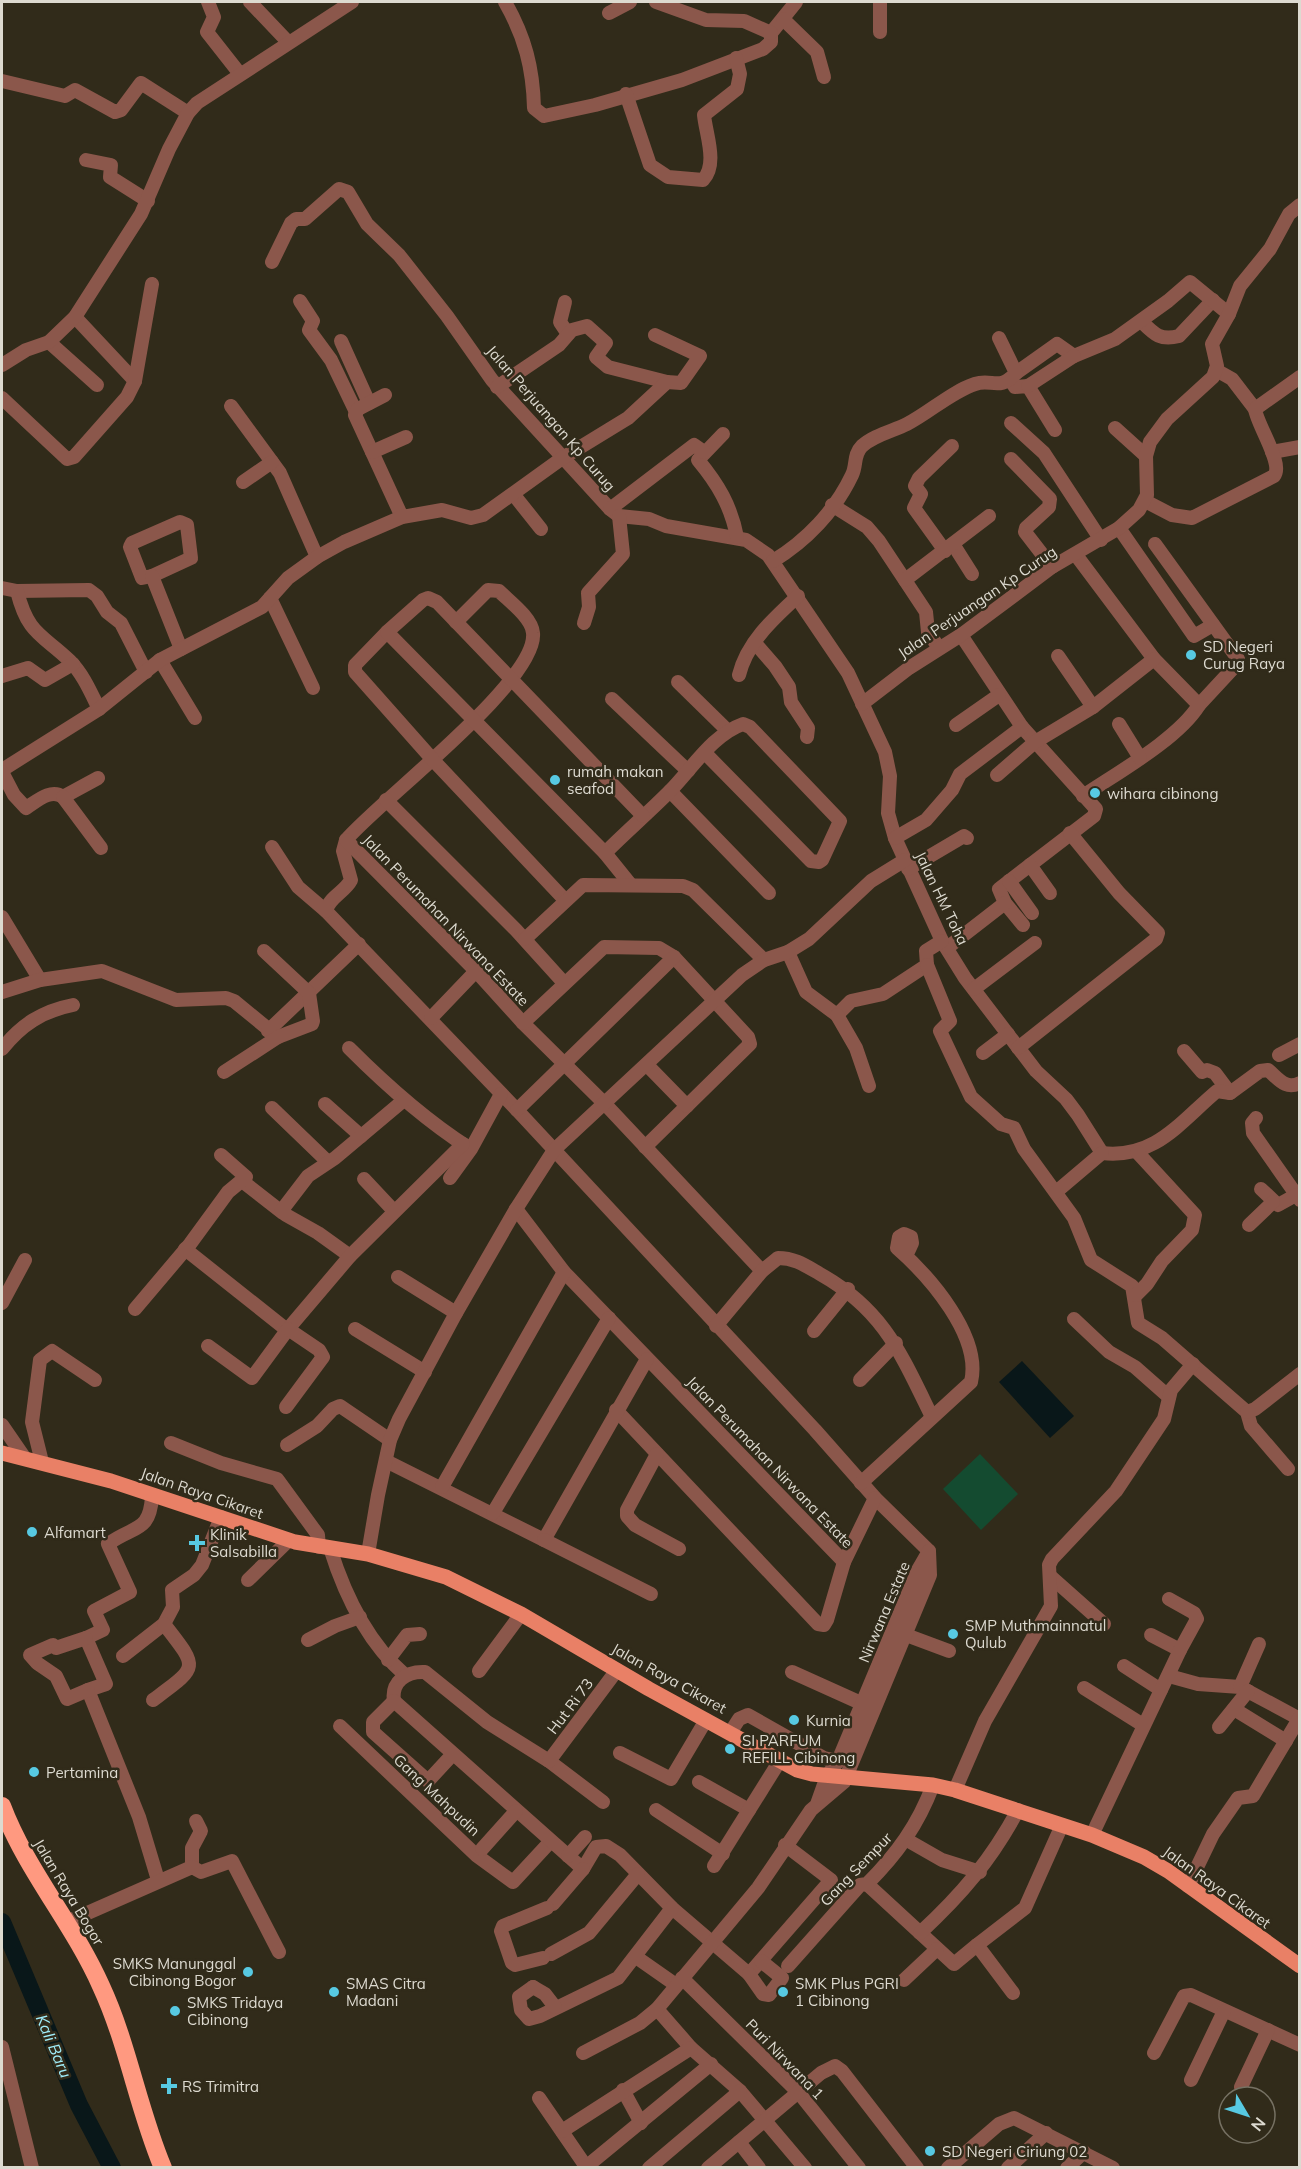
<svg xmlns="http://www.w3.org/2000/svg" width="1301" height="2169" font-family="Mulish,sans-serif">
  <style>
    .green { fill: #144b30 }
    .water { fill: #091719 }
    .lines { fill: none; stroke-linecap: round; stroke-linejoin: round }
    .river { stroke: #091719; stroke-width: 18 }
    .minor { stroke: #8b574b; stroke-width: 14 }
    .major { stroke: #e98066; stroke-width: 15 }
    .highway { stroke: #ff9980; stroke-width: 18 }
    .poi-dot { fill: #57c9e2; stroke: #312b1a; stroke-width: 2 }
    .labels { text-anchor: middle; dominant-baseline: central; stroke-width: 5; stroke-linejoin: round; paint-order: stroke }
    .street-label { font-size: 15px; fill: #dddad0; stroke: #312b1a }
    .poi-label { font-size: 15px; fill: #dddad0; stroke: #312b1a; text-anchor: start }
    .water-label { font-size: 16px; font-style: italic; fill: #a0eefb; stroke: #312b1a }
  </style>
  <rect width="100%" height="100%" fill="#312b1a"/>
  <path class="green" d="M980 1454 1018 1494 981 1530 943 1489Z"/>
  <path class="water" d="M1022 1361 1074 1416 1050 1438 999 1382Z"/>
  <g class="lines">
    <path class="river" d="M2 1922 79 2105 112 2168"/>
    <g class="minor">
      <path d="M208 2 214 17 207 32 240 74"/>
      <path d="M250 2 288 42"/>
      <path d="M505 2C525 37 533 68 534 108L544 116 595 105 682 80 763 49 771 42V33L796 2"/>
      <path d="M656 2 706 20 744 21 771 33"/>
      <path d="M880 2V32"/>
      <path d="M609 13 630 2"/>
      <path d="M783 19 817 52 824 77"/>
      <path d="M2 81 65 96 75 90 115 112 121 110 141 83 188 113"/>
      <path d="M626 94 650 165 668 177 703 180C718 164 706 135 704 115L737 89 740 74 736 58"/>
      <path d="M86 160 111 165 110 177 148 201"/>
      <path d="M272 262 291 223 296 219H305L339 189 348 192 367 224 399 255 447 316 492 380 610 509 619 516 649 519 666 526 746 540 768 555 848 673 885 752 890 776 888 813 895 838 942 941 965 978 1036 1071 1066 1099 1078 1115 1102 1153"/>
      <path d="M300 301 313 321 309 330 331 360 356 412"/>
      <path d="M565 302 560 322 568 334"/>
      <path d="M75 317 135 381"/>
      <path d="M1141 321C1154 334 1160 341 1179 336L1213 300"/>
      <path d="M341 341 369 403"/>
      <path d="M49 342 97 385"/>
      <path d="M2 365 26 350 49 342 75 317 141 214 169 149 188 113 197 103 352 2"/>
      <path d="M1216 370 1232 379 1255 409"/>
      <path d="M1016 373 1057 344 1074 356 1115 339 1168 301 1190 282 1229 314"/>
      <path d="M1010 379 1015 387 1028 386 1055 430"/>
      <path d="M1028 386 1074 356"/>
      <path d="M497 387 559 345 572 330 587 326 606 343 596 357 608 367 667 382"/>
      <path d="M385 395 358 409 355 415 402 517"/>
      <path d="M2 398 67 459 74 457 127 397 135 381 152 284"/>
      <path d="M231 406 280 473 317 557"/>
      <path d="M1011 423 1044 453 1101 540"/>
      <path d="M1115 428 1146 456"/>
      <path d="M723 434 698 460C718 484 731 506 737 537"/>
      <path d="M372 452 406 437"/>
      <path d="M1272 452 1300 447"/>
      <path d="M1011 459 1050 499 1049 507 1026 528 1025 532 1052 567"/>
      <path d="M243 482 272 462"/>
      <path d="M514 495 541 529"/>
      <path d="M1145 501 1172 515 1192 518 1274 476C1284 464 1257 425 1255 409L1300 377"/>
      <path d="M832 505 867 527 879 541 926 612 928 632 939 648"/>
      <path d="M610 509 694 445 704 452"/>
      <path d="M180 522 187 525 191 558 152 576 142 578 130 547 132 543Z"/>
      <path d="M1119 528 1194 636 1213 625"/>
      <path d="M953 544 972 574"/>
      <path d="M1155 544 1238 659 1237 664 1199 705"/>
      <path d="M945 551 914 508 921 494 915 486 919 478 952 446"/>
      <path d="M1076 555 1154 659 1199 705C1178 739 1117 773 1083 796"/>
      <path d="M773 561C806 541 835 511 852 475 857 465 853 455 862 446 874 435 893 431 907 424 930 412 951 392 975 384 992 378 999 392 1016 373L999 338"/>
      <path d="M152 576 181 649"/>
      <path d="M905 580 989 516"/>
      <path d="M2 588 17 591 89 590 97 596 107 612 121 623 146 672"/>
      <path d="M17 591C28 635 42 634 70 661 83 674 91 693 99 709"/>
      <path d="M270 598 313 688"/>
      <path d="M456 622 488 590 499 591C509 601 532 618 533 633 538 681 380 800 346 840L343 851 351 880C345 892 328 898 326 911L517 1110 815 1430 875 1498 929 1551"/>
      <path d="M584 623 589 607 588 593 623 554 619 516"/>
      <path d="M387 632 355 665V672L433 760 565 900"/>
      <path d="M961 635 1022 727 1096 809 1094 816 999 889 1005 903 1023 925"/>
      <path d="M755 643 775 666 789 687 791 702 808 728 807 737"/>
      <path d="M1058 656 1093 707"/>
      <path d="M160 660 195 718"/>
      <path d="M739 675C747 642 774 618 798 596"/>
      <path d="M2 676 28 668 45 680 73 664"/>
      <path d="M678 682 727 730"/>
      <path d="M612 699 688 771"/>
      <path d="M862 704 909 668 961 635 1052 567 1119 528 1139 510 1147 495 1146 456 1150 442 1167 419 1213 377 1217 366 1212 344 1229 314 1240 286 1270 249 1289 214 1300 205"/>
      <path d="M1119 724 1140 758"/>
      <path d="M956 725 999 695"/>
      <path d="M2 770 99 709 160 660 262 607 288 578 317 557 344 542 402 517 442 510 471 518 483 515 561 459 628 418 667 382 681 383 700 356 655 335"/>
      <path d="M2 772 14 795 26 808C37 801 51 788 63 797L98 778"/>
      <path d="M997 775 1035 742 1093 707 1154 659"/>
      <path d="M670 791 769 893"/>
      <path d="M63 797 101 848"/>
      <path d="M386 800 516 930 564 983"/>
      <path d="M895 838 926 820 952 790 960 774 1022 727"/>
      <path d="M346 840 476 971 523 1023 606 1105 762 1271"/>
      <path d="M272 847 298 887 326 911"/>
      <path d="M605 853C626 832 648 813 669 792 692 769 712 735 743 724L750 727 840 821 822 860 819 862 811 861 705 753"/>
      <path d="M1030 865 1050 893"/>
      <path d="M908 869 964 836 967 838"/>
      <path d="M1009 881 1032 913"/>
      <path d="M630 884 605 853 387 632 423 600 428 598 437 602 643 816"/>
      <path d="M2 917 40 980"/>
      <path d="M525 939 583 885 683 886 693 890 764 960"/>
      <path d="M947 948 1005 903"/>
      <path d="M788 952 806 992 837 1015 851 1001 883 994 927 965 926 951 942 941"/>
      <path d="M927 965 950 1021 940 1031 971 1097 1001 1124 1014 1128 1024 1149 1074 1218 1091 1260 1132 1286 1138 1323 1162 1338 1247 1412 1251 1426 1288 1469"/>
      <path d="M974 989 1035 943"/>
      <path d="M2 992 40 980 102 971 176 1000 226 998 234 1001 278 1037"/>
      <path d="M837 1015 856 1048 869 1086"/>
      <path d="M431 1018 476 971"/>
      <path d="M523 1023 604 947 659 948 674 957 748 1037 750 1044 645 1147"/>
      <path d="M268 1031 359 944"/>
      <path d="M349 1048C386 1085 425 1120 469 1148"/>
      <path d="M1018 1048 1156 939 1158 933 1119 893 1070 833"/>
      <path d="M2 1049C21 1025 42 1011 73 1005"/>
      <path d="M1184 1051 1202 1072 1207 1070 1215 1073 1230 1093"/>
      <path d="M983 1053 1008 1034"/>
      <path d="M1279 1055 1300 1044"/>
      <path d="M647 1065 687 1106"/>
      <path d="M224 1072 278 1037 312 1024 313 1021 309 993 264 951"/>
      <path d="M325 1104 361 1136"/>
      <path d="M272 1108 328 1162"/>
      <path d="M517 1110 674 957"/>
      <path d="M1256 1118 1252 1123 1253 1133 1300 1200"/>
      <path d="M1102 1153C1155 1159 1179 1123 1217 1091L1230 1093 1260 1071 1268 1070C1279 1079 1285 1090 1300 1083"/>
      <path d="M450 1178 471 1149 501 1094"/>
      <path d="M364 1179 394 1211"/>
      <path d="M242 1181 283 1213"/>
      <path d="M1261 1189 1278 1205 1296 1195"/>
      <path d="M1056 1192 1102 1153"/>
      <path d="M516 1209 564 1272 844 1562"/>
      <path d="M1249 1225 1273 1202"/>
      <path d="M185 1249 287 1330"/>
      <path d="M350 1256 318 1233 286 1215 282 1210 308 1176 335 1158 404 1100"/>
      <path d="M398 1277 456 1313"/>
      <path d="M1136 1295 1147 1284 1162 1261 1192 1230 1195 1215 1137 1152"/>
      <path d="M2 1303 25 1260"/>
      <path d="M135 1309 190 1244 228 1192 246 1177 221 1155"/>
      <path d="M1074 1319 1109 1352 1135 1367 1169 1397"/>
      <path d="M716 1326 762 1271 778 1258C795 1258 806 1266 820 1274 884 1310 901 1354 932 1417"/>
      <path d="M355 1329 425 1372"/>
      <path d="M814 1331 848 1289"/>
      <path d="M208 1346 252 1378 288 1329 350 1256 463 1144"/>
      <path d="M860 1380 896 1343"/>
      <path d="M286 1407 323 1357 319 1350 288 1329"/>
      <path d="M616 1410 818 1624 824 1625 827 1620 844 1562 875 1498"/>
      <path d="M1247 1412 1255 1409 1300 1374"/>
      <path d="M2 1425 24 1457"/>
      <path d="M171 1443 221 1463 277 1479 318 1535 319 1547"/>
      <path d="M287 1445 317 1426 333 1409 340 1406 390 1440"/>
      <path d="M657 1454 627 1510V1516L635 1525 679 1549"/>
      <path d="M386 1461 544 1540 647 1359"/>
      <path d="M42 1462 32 1422 40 1360 52 1351 95 1380"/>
      <path d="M861 1483 971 1382C982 1336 929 1276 897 1248L899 1237 904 1234 911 1237 912 1243 906 1256"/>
      <path d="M442 1487 564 1272"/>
      <path d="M152 1496C150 1533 134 1525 108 1544L130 1592 94 1611 103 1630 86 1638 106 1684 88 1690 139 1817 158 1880"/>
      <path d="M493 1513 609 1318"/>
      <path d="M544 1540 651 1594"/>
      <path d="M330 1548C345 1596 367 1642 405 1675"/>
      <path d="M368 1554 378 1495 390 1440 399 1419 456 1313 516 1209 554 1150 742 975 764 960 788 952 809 939 871 881 905 860"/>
      <path d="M1050 1576 1104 1624"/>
      <path d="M248 1580 289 1540"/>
      <path d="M898 1632 949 1651"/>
      <path d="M1151 1635 1180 1650"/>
      <path d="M86 1638 56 1648 53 1645 30 1655 37 1663 56 1676 67 1699 88 1690"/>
      <path d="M308 1640 335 1626 360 1617"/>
      <path d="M123 1656 164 1624 173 1607 172 1590 194 1575 202 1565 221 1517"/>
      <path d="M388 1660 407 1635 420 1634"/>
      <path d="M1124 1666 1161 1690"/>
      <path d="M479 1671 521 1614"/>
      <path d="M792 1672 863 1704"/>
      <path d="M1169 1676 1198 1684 1240 1687 1298 1718"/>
      <path d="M1240 1687 1259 1644"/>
      <path d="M1084 1688 1143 1725"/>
      <path d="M153 1700C199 1666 199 1669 164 1624"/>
      <path d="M394 1701C391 1682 406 1671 425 1672L487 1722 549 1761 603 1802"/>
      <path d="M1234 1709 1286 1741"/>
      <path d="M340 1726 476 1855 513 1882 550 1842"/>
      <path d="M1219 1727 1248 1691"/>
      <path d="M730 1733 739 1719 748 1715 824 1758 838 1761"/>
      <path d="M620 1753 671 1779 706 1720"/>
      <path d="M453 1754 428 1781 373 1732V1722L394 1701C457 1757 520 1813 583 1869L596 1847 606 1846 620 1855 672 1908 749 1974 831 1880 785 1845"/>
      <path d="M549 1761 617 1670"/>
      <path d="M699 1782 749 1810"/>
      <path d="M955 1790 985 1721 1051 1606 1049 1565 1052 1559 1116 1491 1164 1419 1171 1390 1193 1364"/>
      <path d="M656 1810 723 1854"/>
      <path d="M1092 1835 1180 1650 1197 1619 1194 1613 1169 1599"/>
      <path d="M907 1840 942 1860 980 1872"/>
      <path d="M482 1849 516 1811"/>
      <path d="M568 1856 585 1837"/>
      <path d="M714 1866 779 1762"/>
      <path d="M192 1867V1848L201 1831 196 1821"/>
      <path d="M867 1884 954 1964 977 1945"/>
      <path d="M1188 1886 1213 1834 1238 1798 1253 1796 1300 1717"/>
      <path d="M553 1904 583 1869"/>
      <path d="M67 1922 192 1867 201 1872 232 1861 279 1952"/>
      <path d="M920 1933C962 1894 991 1860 1018 1810"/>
      <path d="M551 1954 589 1933 638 1874"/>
      <path d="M636 1957 676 1985"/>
      <path d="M543 1958 515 1965 512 1963 501 1931 503 1926 547 1908"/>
      <path d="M788 1966 860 1885 867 1884C897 1854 918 1825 933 1785"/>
      <path d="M749 1974 763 1994 769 1995 782 1978 761 1961"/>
      <path d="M682 1978 799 2093 859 2168"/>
      <path d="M904 1980 937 1949"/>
      <path d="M533 1987 519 1997 521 2010 529 2019 540 2016 618 1978 672 1908"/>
      <path d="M533 1987 545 1994 555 2007"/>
      <path d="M1013 1993 977 1945 1025 1908 1062 1825"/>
      <path d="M657 2009 691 2048 740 2091 805 2168"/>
      <path d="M2 2047 32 2168"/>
      <path d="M583 2053 640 2023 657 2009 758 1888 811 1810 844 1782 930 1575 929 1551 918 1570 838 1761 827 1776 817 1804"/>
      <path d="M1154 2053 1184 1996 1191 1995 1300 2045"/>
      <path d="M1191 2080 1224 2011"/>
      <path d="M1241 2087 1268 2030"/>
      <path d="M623 2090 641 2123"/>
      <path d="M539 2098 587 2168"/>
      <path d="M562 2131 691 2048"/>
      <path d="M739 2142 759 2168"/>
      <path d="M586 2167 711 2064"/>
      <path d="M649 2168 740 2091"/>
      <path d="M708 2168 821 2073 835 2066 842 2071 917 2168"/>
      <path d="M948 2168 999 2124 1014 2118 1113 2168"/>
      <path d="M1008 2168 1046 2133"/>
      <path d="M1067 2168 1084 2152"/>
    </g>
    <path class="major" d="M2 1453 111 1481 295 1542 368 1554 446 1577 521 1614 649 1689 797 1770 812 1774 933 1785 955 1790 1092 1835 1144 1857 1168 1871 1300 1966"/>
    <path class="highway" d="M2 1806C26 1870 73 1923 101 1986 128 2044 138 2109 163 2168"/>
  </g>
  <g class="poi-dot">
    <circle cx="1191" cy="655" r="6"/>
    <circle cx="555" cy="780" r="6"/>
    <circle cx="1095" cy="793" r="6"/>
    <circle cx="32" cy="1532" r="6"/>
    <path d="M194 1534h6v6h6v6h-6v6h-6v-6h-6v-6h6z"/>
    <circle cx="953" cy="1634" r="6"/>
    <circle cx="794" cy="1720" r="6"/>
    <circle cx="730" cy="1749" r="6"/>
    <circle cx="34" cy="1772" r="6"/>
    <circle cx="248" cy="1972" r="6"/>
    <circle cx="334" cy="1992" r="6"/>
    <circle cx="783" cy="1992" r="6"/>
    <circle cx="175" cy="2011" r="6"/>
    <path d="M166 2077h6v6h6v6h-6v6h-6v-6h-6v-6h6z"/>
    <circle cx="930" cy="2151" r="6"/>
  </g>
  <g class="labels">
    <g class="street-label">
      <text transform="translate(551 418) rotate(49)">Jalan Perjuangan Kp Curug</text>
      <text transform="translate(977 602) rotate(-34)">Jalan Perjuangan Kp Curug</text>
      <text transform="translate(942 898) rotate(64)">Jalan HM Toha</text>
      <text transform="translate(446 920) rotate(46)">Jalan Perumahan Nirwana Estate</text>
      <text transform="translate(770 1462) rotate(46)">Jalan Perumahan Nirwana Estate</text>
      <text transform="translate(202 1493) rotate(19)">Jalan Raya Cikaret</text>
      <text transform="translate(884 1612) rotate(-67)">Nirwana Estate</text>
      <text transform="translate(669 1678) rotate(29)">Jalan Raya Cikaret</text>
      <text transform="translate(570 1706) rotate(-53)">Hut Ri 73</text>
      <text transform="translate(437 1795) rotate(43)">Gang Mahpudin</text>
      <text transform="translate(856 1869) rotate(-46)">Gang Sempur</text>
      <text transform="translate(1217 1887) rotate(36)">Jalan Raya Cikaret</text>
      <text transform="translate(69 1892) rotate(59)">Jalan Raya Bogor</text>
      <text transform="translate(785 2059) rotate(46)">Puri Nirwana 1</text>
    </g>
    <g class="poi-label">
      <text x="1203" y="646">SD Negeri<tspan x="1203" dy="17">Curug Raya</tspan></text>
      <text x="567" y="771">rumah makan<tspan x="567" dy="17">seafod</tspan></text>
      <text x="1107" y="793">wihara cibinong</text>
      <text x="44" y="1532">Alfamart</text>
      <text x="210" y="1534">Klinik<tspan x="210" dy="17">Salsabilla</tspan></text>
      <text x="965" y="1625">SMP Muthmainnatul<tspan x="965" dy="17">Qulub</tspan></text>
      <text x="806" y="1720">Kurnia</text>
      <text x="742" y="1740">SI PARFUM<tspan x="742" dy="17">REFILL Cibinong</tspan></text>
      <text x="46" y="1772">Pertamina</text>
      <text x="236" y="1963" text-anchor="end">SMKS Manunggal<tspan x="236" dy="17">Cibinong Bogor</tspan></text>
      <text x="346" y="1983">SMAS Citra<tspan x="346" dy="17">Madani</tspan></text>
      <text x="795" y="1983">SMK Plus PGRI<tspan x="795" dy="17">1 Cibinong</tspan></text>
      <text x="187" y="2002">SMKS Tridaya<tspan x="187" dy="17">Cibinong</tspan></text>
      <text x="182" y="2086">RS Trimitra</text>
      <text x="942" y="2151">SD Negeri Ciriung 02</text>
    </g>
    <g class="water-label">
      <text transform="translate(54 2046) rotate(67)">Kali Baru</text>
    </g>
  </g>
  <rect width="1301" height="2169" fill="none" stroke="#dddad0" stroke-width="6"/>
  <g transform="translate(1247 2115) rotate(129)"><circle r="28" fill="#312b1a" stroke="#767163" stroke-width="1.5"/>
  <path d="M0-4.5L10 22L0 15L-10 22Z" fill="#57c9e2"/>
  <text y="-9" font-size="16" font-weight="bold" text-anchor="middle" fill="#dddad0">N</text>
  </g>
</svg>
